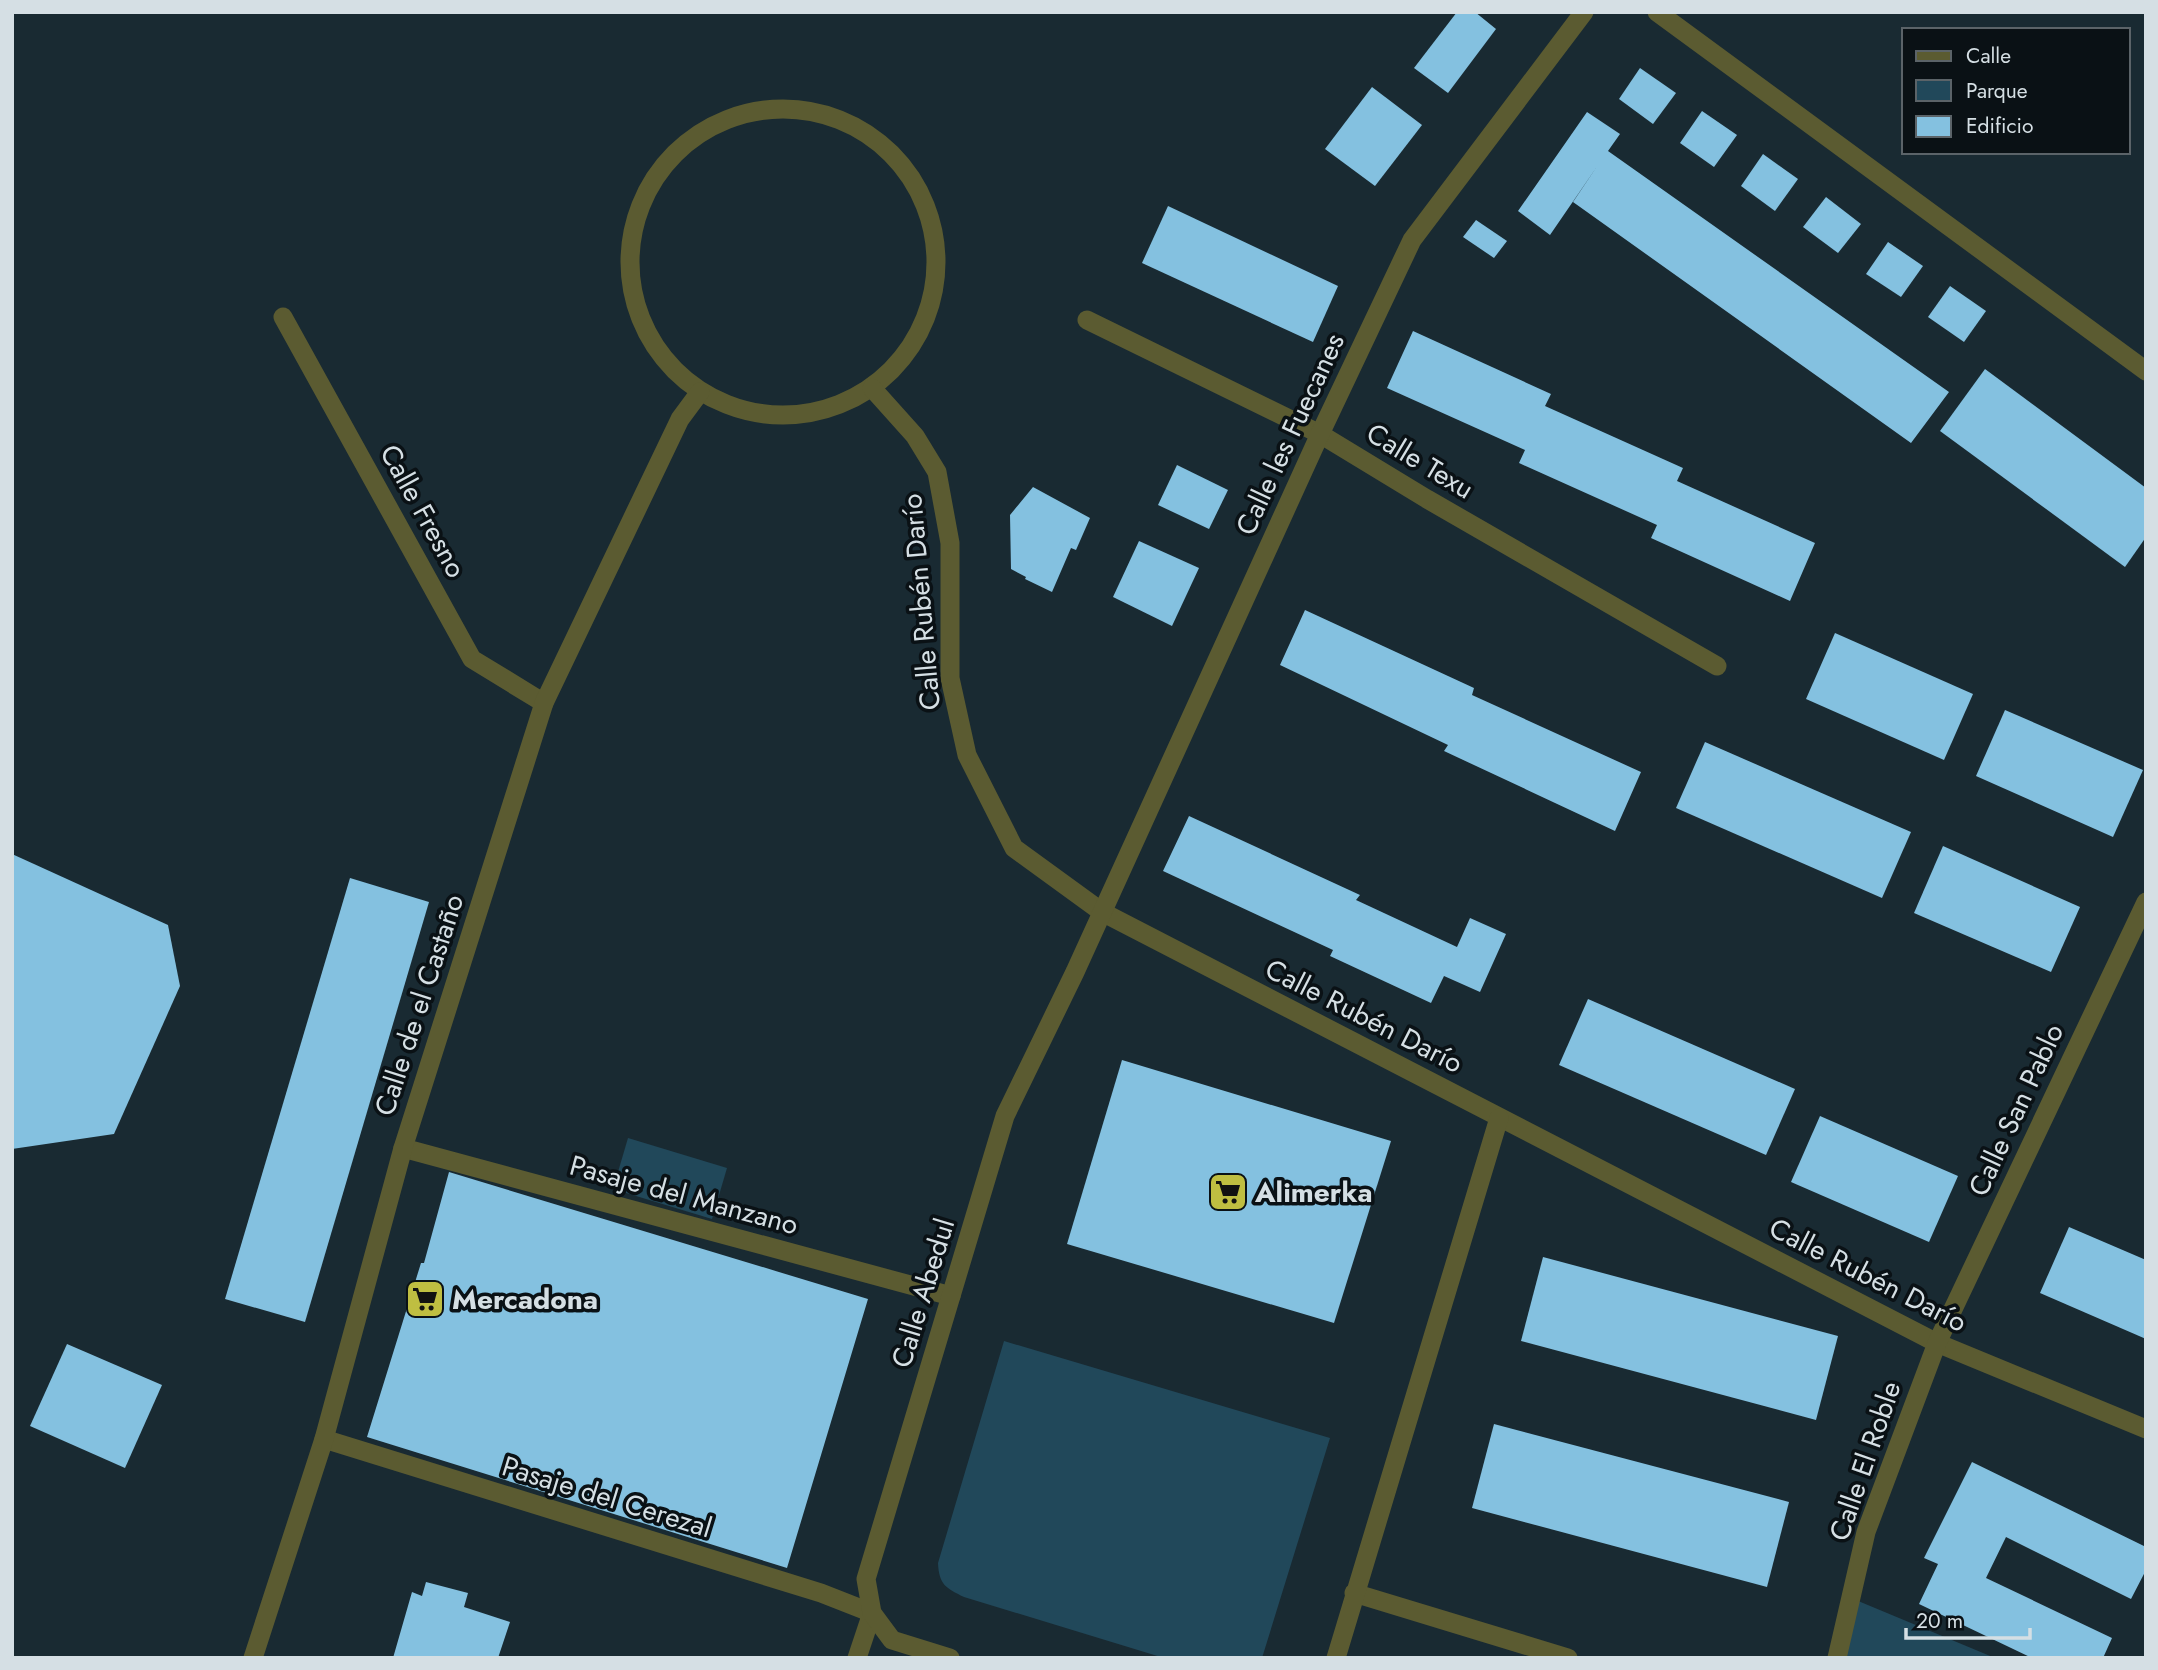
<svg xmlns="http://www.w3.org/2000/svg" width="2158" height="1670" font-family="Jost,sans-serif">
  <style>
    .green { fill: #21485a }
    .building { fill: #84c1e0 }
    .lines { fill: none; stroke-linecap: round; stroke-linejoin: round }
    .pedestrian { stroke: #5b5b31; stroke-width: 19 }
    .minor { stroke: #5b5b31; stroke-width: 19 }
    .labels { text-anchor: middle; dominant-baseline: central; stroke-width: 7; stroke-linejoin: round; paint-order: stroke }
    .street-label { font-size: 28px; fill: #d5dfe4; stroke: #0a1115 }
    .poi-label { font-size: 28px; font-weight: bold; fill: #d5dfe4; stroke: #0a1115; text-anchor: start }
  </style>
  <rect width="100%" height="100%" fill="#192a32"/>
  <g class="green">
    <path d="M628 1138 727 1168 712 1219 613 1189Z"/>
    <path d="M1004 1341 1330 1438 1262 1658H1164L964 1597C946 1588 939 1585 938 1563Z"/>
    <path d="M1851 1598 1995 1658H1837Z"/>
  </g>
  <g class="building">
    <path d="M1457 12H1475L1496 29 1448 93 1414 68Z"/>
    <path d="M1640 68 1676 93 1653 124 1619 99Z"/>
    <path d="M1372 87 1422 125 1375 186 1325 149Z"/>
    <path d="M1702 111 1737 135 1714 167 1680 143Z"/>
    <path d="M1587 112 1620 134 1608 151 1949 392 1911 443 1573 202 1598 165 1550 235 1518 211Z"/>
    <path d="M1763 154 1798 179 1775 211 1741 186Z"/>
    <path d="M1826 197 1861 224 1838 253 1803 227Z"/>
    <path d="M1168 206 1338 286 1313 342 1142 263Z"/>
    <path d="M1476 220 1507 241 1494 258 1463 237Z"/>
    <path d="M1888 242 1923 266 1901 297 1866 274Z"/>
    <path d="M1950 286 1986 311 1964 342 1928 317Z"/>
    <path d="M1413 331 1551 394 1545 406 1683 468 1677 481 1815 543 1790 601 1651 538 1657 525 1519 463 1525 450 1387 388Z"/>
    <path d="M1985 369 2146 488V537L2125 567 1940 431Z"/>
    <path d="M1177 465 1228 490 1209 529 1158 505Z"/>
    <path d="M1033 487 1090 518 1076 550 1071 548 1052 592 1025 579 1026 577 1011 569 1010 515Z"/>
    <path d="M1139 541 1199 568 1172 626 1113 597Z"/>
    <path d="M1305 610 1474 688 1472 695 1641 772 1615 831 1444 751 1448 745 1280 665Z"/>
    <path d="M1835 633 1973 694 1944 760 1806 699Z"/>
    <path d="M2005 710 2143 770 2113 837 1976 776Z"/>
    <path d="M1705 742 1911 832 1882 898 1676 808Z"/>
    <path d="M1189 816 1360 895 1356 900 1457 947 1470 918 1506 934 1480 992 1444 976 1431 1003 1330 956 1333 950 1163 871Z"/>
    <path d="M1943 846 2080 907 2051 972 1914 913Z"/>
    <path d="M12 854 168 925 180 986 114 1134 12 1149Z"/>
    <path d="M350 878 429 902 305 1322 225 1299Z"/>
    <path d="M1588 999 1795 1089 1766 1155 1559 1065Z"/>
    <path d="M1122 1060 1391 1141 1334 1323 1067 1244Z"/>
    <path d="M1820 1116 1958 1176 1929 1242 1791 1182Z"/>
    <path d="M449 1172 868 1299 787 1568 367 1437 421 1263H424Z"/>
    <path d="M2069 1227 2146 1260V1339L2040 1293Z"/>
    <path d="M1543 1257 1838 1336 1816 1420 1521 1341Z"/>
    <path d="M67 1344 162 1385 125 1468 30 1426Z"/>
    <path d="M1494 1424 1789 1502 1767 1587 1472 1508Z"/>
    <path d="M1972 1462 2146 1547V1570L2131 1599 2006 1537 1986 1578 2112 1638 2103 1658H2032L1919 1604 1938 1564 1924 1558Z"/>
    <path d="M426 1582 468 1593 464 1607 510 1622 498 1658H393L412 1592 422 1596Z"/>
  </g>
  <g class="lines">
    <g class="pedestrian">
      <path d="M403 1148 951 1296"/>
      <path d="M324 1439 821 1593 872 1613 857 1658"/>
      <path d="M1354 1593 1568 1658"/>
    </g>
    <g class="minor">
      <path d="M1657 12 2146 371"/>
      <circle cx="783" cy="262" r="153"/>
      <path d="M283 317 472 659 544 703"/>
      <path d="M1087 320 1320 434 1427 499 1717 666"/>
      <path d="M872 388 915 436 937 472 950 543V678L967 755 1014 848 1102 912 1937 1343 2146 1429"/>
      <path d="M253 1658 324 1439 403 1148 544 703 680 419 700 392"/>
      <path d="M950 1658 892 1640 872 1613 866 1579 1005 1116 1075 972 1320 434 1412 240 1584 12"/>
      <path d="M1336 1658 1499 1118"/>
      <path d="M1837 1658 1866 1532 1937 1343 2146 902"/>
    </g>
  </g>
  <defs>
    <symbol id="supermarket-square" viewBox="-11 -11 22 22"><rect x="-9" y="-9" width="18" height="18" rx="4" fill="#bfbe41" stroke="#0a1115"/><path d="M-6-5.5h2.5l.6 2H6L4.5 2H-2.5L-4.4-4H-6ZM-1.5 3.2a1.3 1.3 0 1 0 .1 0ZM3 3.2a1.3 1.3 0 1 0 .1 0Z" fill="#111"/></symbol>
  </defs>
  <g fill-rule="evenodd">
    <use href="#supermarket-square" x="1206" y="1170" width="44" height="44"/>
    <use href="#supermarket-square" x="403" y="1277" width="44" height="44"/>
  </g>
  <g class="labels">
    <g class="street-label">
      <text transform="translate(1290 434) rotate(-65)">Calle les Fuecanes</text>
      <text transform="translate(1420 461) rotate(31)">Calle Texu</text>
      <text transform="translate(423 511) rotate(61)">Calle Fresno</text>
      <text transform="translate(921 602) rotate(-95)">Calle Rubén Darío</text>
      <text transform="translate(419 1005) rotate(-72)">Calle de el Castaño</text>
      <text transform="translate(1364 1016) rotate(27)">Calle Rubén Darío</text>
      <text transform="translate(2016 1110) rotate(-65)">Calle San Pablo</text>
      <text transform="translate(684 1195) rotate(15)">Pasaje del Manzano</text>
      <text transform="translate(1868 1275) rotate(27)">Calle Rubén Darío</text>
      <text transform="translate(923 1293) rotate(-73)">Calle Abedul</text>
      <text transform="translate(1865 1461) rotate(-71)">Calle El Roble</text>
      <text transform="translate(607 1497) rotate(17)">Pasaje del Cerezal</text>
    </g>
    <g class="poi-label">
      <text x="1255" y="1192">Alimerka</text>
      <text x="452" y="1299">Mercadona</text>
    </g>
  </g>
  <rect width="2158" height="1670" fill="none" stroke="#d5dfe4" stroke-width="28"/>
  <rect x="1902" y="28" width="228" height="126" fill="#0a1115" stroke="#5b6368" stroke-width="2"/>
  <rect x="1916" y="51" width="35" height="10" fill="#5b5b31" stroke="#5b6368" stroke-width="2"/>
  <text x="1966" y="63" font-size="21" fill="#d5dfe4">Calle</text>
  <rect x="1916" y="80" width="35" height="21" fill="#21485a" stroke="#5b6368" stroke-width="2"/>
  <text x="1966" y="98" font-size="21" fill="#d5dfe4">Parque</text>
  <rect x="1916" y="116" width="35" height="21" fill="#84c1e0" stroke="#5b6368" stroke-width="2"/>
  <text x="1966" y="133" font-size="21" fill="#d5dfe4">Edificio</text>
  <path d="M1906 1628v10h124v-10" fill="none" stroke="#d5dfe4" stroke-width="3.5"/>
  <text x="1916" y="1628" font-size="21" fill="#d5dfe4" stroke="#0a1115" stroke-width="5" paint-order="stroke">20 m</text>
</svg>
